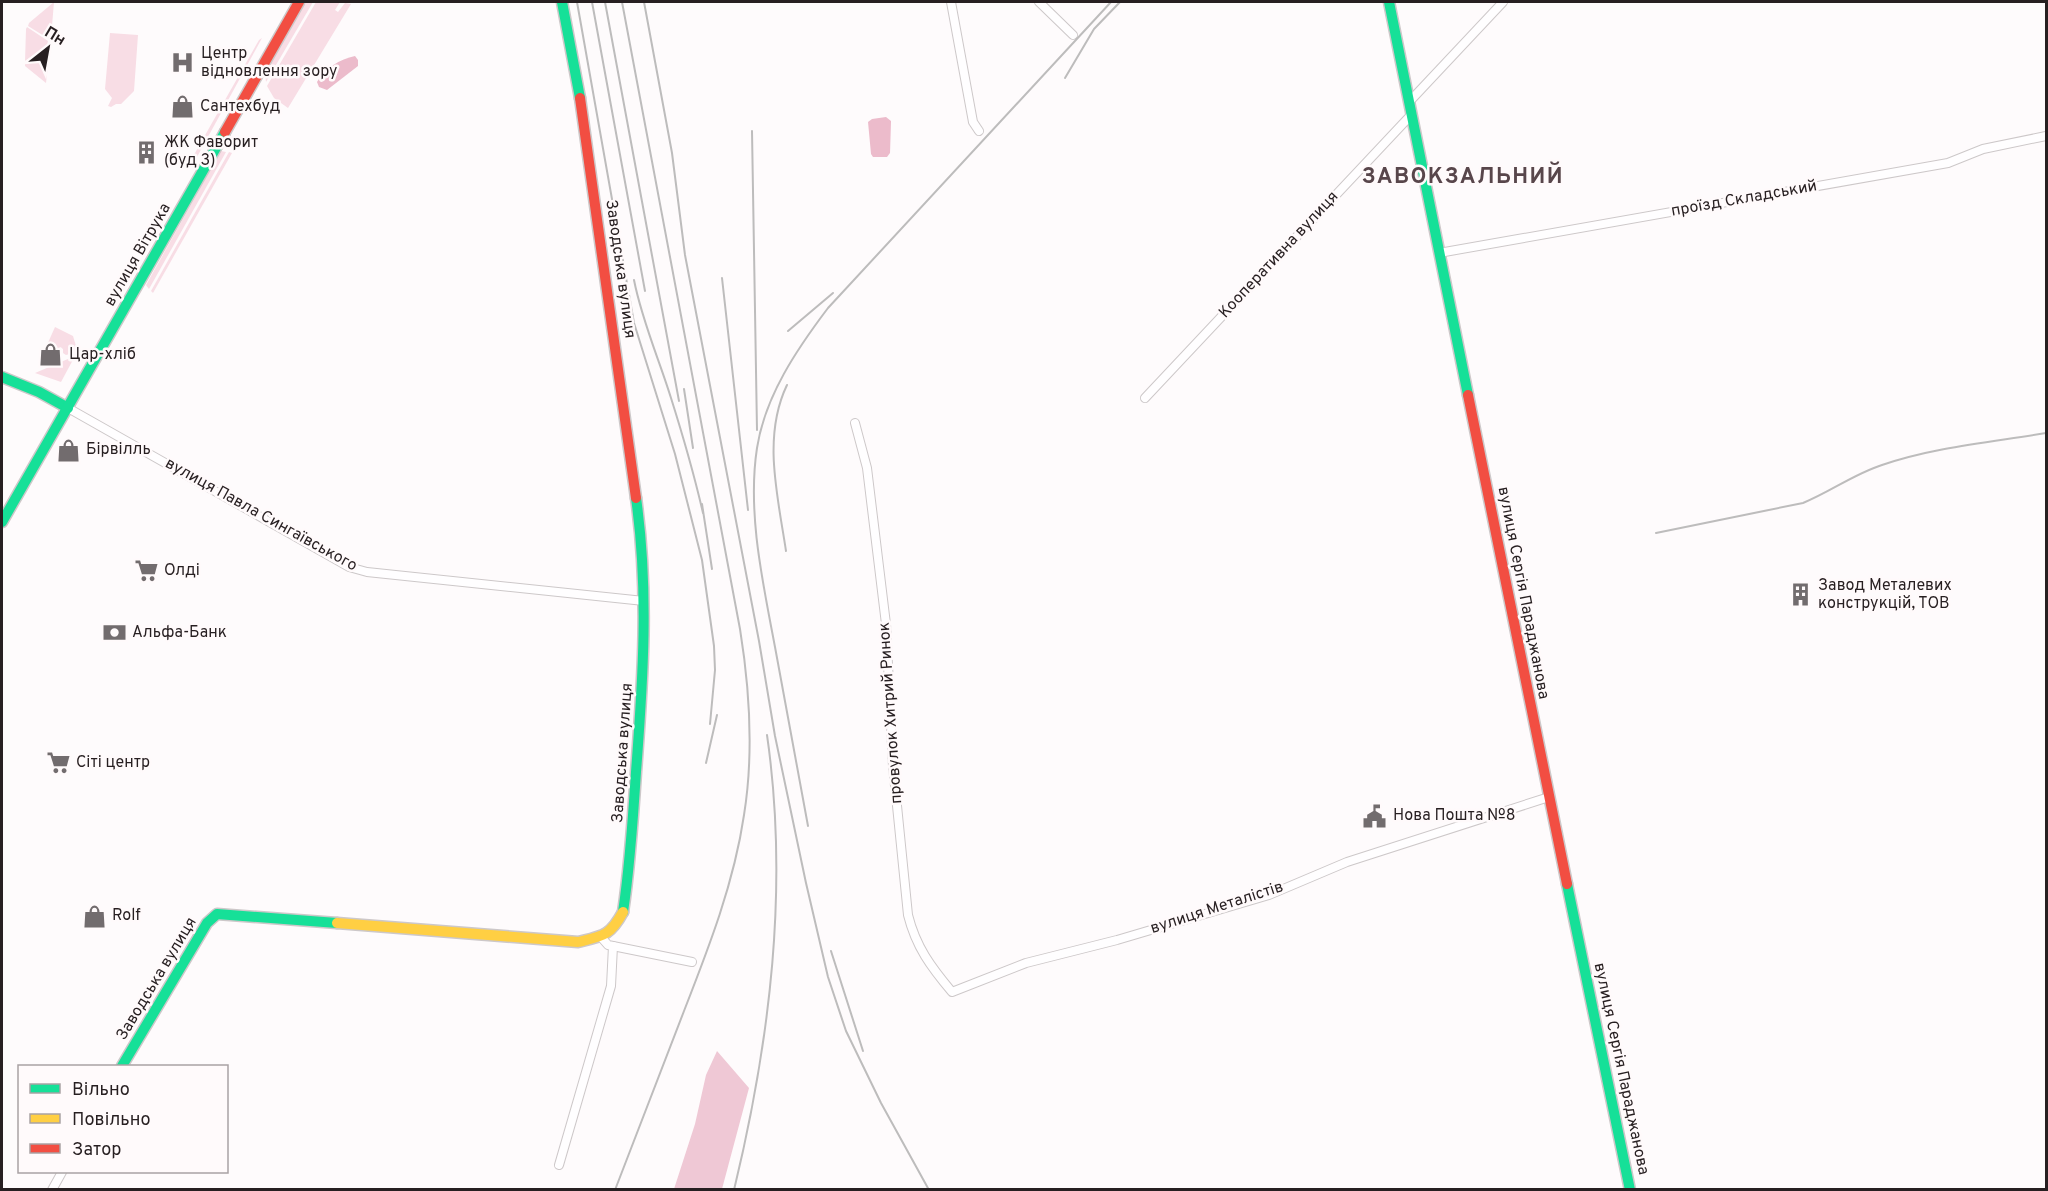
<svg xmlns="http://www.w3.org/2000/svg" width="2048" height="1191" font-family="Overpass,sans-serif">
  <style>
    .green { fill: #f8dde5 }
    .forest { fill: #efc8d5 }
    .water { fill: #ecbbcb }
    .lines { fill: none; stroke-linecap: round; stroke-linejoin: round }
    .street-casing { stroke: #cdc8c9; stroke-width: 10 }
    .fast-casing { stroke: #cdc8c9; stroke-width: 13 }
    .slow-casing { stroke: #cdc8c9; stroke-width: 13 }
    .jam-casing { stroke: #cdc8c9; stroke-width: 13 }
    .street { stroke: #fffeff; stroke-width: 8 }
    .fast { stroke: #16e098; stroke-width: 10 }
    .slow { stroke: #ffcf43; stroke-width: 10 }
    .jam { stroke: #f24e42; stroke-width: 10 }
    .rail { stroke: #bdbcbc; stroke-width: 2 }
    .labels { text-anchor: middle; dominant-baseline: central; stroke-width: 5; stroke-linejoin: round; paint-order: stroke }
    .poi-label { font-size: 16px; fill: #271f21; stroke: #fffafb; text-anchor: start }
    .street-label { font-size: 16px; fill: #271f21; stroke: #fffafb }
    .district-label { font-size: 22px; font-weight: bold; letter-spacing: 1.5px; fill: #58464b; stroke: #fffafb }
  </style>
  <rect width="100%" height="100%" fill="#fefbfc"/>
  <g class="green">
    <path d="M54 2 51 38 49 39 28 26 29 23Z"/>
    <path d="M306 2H313L266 82 265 73Z"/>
    <path d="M316 2H340L335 10 338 12 345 3 351 4 288 108 274 98 267 86Z"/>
    <path d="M27 27 48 41 47 45 25 61 26 29Z"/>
    <path d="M110 33 138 35 134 91 121 104H116L111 107 108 106 112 98 105 89Z"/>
    <path d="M262 38 197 157 191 160 259 40Z"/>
    <path d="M49 46 50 47 46 83 25 66V63Z"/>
    <path d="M221 151 226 152 149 289 146 285Z"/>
    <path d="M229 152 232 153 153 293 151 291Z"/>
    <path d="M55 327 73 336 76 346 74 353 66 355 63 353V349L60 347 58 350C51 348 46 354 39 352L47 345Z"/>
    <path d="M75 356 61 382 35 373Z"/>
  </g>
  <path class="forest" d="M717 1051 749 1088 722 1189H674L695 1124 706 1075Z"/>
  <g class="water">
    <path d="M355 56 358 60V66L327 90 319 87 317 82C324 69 340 59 355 56Z"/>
    <path d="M886 117 891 121 890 153 887 157H873L871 154 868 122 872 119Z"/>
  </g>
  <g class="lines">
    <defs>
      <g id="street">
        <path d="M951 2 973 122 979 131"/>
        <path d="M1039 2 1073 35"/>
        <path d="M1410 101 1503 2"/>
        <path d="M1439 253 1948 163 1983 149 2046 136"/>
        <path d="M1145 398 1412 114"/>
        <path d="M68 408 349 567 367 572 644 601"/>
        <path d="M855 423 867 468 886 624 893 766 908 915C916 947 931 967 952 992L1026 963 1117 940 1269 895 1347 862 1549 797"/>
        <path d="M601 937 608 945 692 962"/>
        <path d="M559 1165 611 986 613 946"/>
        <path d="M52 1190 62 1172"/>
      </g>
      <g id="fast">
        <path d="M562 2 580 98"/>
        <path d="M1389 2 1468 395"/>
        <path d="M2 377 39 392 68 408"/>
        <path d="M2 522 225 132"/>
        <path d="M1567 884 1630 1190"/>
        <path d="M623 912C630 866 633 819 636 772 643 680 649 590 636 498"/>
        <path d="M122 1066 207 923 217 914 337 923"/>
      </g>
      <path id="slow" d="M337 923 578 942C603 936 610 936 623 912"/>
      <g id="jam">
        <path d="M580 98 636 498"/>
        <path d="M225 132 299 2"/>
        <path d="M1468 395 1567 884"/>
      </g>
    </defs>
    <use href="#street" class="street-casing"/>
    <use href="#fast" class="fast-casing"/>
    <use href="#slow" class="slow-casing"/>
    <use href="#jam" class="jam-casing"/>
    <use href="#street" class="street"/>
    <use href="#fast" class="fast"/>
    <use href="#slow" class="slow"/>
    <use href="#jam" class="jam"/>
    <g class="rail">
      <path d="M577 2 634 323 675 454 702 560 714 646 715 670 710 724"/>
      <path d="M592 2 645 291"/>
      <path d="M605 2 679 401"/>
      <path d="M644 2 672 153 685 255 759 641 775 736 806 883 828 977 846 1031 881 1103 929 1190"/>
      <path d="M1065 78 1094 29 1120 2"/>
      <path d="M752 131 757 430"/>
      <path d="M722 278 748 510"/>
      <path d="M634 280C642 321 659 359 671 398 683 436 694 474 703 513"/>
      <path d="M788 331 833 293"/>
      <path d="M684 389 693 448"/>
      <path d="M702 504 712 569"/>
      <path d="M1656 533 1803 503C1830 492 1854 474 1882 465 1935 447 1992 442 2046 433"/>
      <path d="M786 551C778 497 762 437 787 385"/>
      <path d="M706 763 717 715"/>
      <path d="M808 826C797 766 786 707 775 647 763 583 747 513 757 448 765 396 797 349 828 308L1111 2"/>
      <path d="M831 951 863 1051"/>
      <path d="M615 1190C638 1130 661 1070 684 1011 709 947 734 883 744 815 754 753 750 691 740 629L622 2"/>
      <path d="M734 1190C770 1041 789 887 767 735"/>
    </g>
  </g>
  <defs>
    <symbol id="hospital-bare" viewBox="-9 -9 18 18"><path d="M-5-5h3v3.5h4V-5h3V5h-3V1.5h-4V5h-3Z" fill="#726c6e" stroke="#fffafb" stroke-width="2.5" paint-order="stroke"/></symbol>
    <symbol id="shop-bare" viewBox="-9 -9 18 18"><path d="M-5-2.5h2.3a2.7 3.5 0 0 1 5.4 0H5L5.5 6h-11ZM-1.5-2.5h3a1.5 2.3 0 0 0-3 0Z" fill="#726c6e" stroke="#fffafb" stroke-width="2.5" paint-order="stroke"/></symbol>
    <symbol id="building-bare" viewBox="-9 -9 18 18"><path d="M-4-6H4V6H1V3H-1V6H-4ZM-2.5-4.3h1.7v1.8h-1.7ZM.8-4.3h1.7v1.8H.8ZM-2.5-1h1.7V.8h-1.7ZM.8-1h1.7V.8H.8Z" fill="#726c6e" stroke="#fffafb" stroke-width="2.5" paint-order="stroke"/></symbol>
    <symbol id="supermarket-bare" viewBox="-9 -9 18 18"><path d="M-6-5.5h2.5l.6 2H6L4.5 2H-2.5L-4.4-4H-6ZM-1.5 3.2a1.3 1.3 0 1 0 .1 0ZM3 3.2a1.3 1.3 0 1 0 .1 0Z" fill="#726c6e" stroke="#fffafb" stroke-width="2.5" paint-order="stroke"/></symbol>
    <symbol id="bank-bare" viewBox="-9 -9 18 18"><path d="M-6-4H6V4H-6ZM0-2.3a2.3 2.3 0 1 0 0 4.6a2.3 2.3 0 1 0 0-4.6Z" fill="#726c6e" stroke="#fffafb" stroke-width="2.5" paint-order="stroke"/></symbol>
    <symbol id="civic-bare" viewBox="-9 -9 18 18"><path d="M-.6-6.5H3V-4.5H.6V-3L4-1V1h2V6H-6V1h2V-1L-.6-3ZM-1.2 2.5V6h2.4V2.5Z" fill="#726c6e" stroke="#fffafb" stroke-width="2.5" paint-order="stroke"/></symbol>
  </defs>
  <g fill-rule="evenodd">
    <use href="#hospital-bare" x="166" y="46" width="33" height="33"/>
    <use href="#shop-bare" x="166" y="90" width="33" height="33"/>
    <use href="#building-bare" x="130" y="136" width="33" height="33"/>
    <use href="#shop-bare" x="34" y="338" width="33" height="33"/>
    <use href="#shop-bare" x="52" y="434" width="33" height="33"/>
    <use href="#supermarket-bare" x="130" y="554" width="33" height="33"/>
    <use href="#building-bare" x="1784" y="578" width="33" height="33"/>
    <use href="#bank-bare" x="98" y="616" width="33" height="33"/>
    <use href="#supermarket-bare" x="42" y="746" width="33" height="33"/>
    <use href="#civic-bare" x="1358" y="800" width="33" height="33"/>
    <use href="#shop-bare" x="78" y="900" width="33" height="33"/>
  </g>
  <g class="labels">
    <g class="poi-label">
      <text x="201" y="54">Центр<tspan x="201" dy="18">відновлення зору</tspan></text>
      <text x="200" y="107">Сантехбуд</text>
      <text x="164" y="143">ЖК Фаворит<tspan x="164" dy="18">(буд 3)</tspan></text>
      <text x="69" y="355">Цар-хліб</text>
      <text x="86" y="450">Бірвілль</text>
      <text x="164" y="571">Олді</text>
      <text x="1818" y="586">Завод Металевих<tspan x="1818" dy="18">конструкцій, ТОВ</tspan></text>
      <text x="132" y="633">Альфа-Банк</text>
      <text x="76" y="763">Сіті центр</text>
      <text x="1393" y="816">Нова Пошта №8</text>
      <text x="112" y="916">Rolf</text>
    </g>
    <g class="street-label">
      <text transform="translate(1744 199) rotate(-10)">проїзд Складський</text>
      <text transform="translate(138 255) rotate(-60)">вулиця Вітрука</text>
      <text transform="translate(1279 255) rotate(-47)">Кооперативна вулиця</text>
      <text transform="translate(620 269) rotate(82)">Заводська вулиця</text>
      <text transform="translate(261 515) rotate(29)">вулиця Павла Сингаївського</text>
      <text transform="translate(1523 593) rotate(79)">вулиця Сергія Параджанова</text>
      <text transform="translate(891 713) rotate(-94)">провулок Хитрий Ринок</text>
      <text transform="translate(623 753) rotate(-86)">Заводська вулиця</text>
      <text transform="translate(1217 908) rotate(-18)">вулиця Металістів</text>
      <text transform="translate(157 979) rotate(-59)">Заводська вулиця</text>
      <text transform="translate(1621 1069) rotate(78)">вулиця Сергія Параджанова</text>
    </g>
    <g class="district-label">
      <text x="1463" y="177">ЗАВОКЗАЛЬНИЙ</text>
    </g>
  </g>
  <rect width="2048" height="1191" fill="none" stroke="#271f21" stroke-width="6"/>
  <rect x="18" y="1065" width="210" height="108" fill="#fffafb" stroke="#a9a2a4" stroke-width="1.5"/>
  <rect x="30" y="1084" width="30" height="9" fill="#16e098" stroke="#a9a2a4" stroke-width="1.5"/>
  <text x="72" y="1095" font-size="18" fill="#271f21">Вільно</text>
  <rect x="30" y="1114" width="30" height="9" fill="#ffcf43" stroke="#a9a2a4" stroke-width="1.5"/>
  <text x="72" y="1125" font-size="18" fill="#271f21">Повільно</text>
  <rect x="30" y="1144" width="30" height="9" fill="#f24e42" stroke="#a9a2a4" stroke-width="1.5"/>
  <text x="72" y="1155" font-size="18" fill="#271f21">Затор</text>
  <g transform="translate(48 48) rotate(31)" stroke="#fffafb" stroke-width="4.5" paint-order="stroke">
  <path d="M0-4.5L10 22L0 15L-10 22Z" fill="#271f21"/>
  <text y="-9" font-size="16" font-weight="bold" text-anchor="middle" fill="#271f21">Пн</text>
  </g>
</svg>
